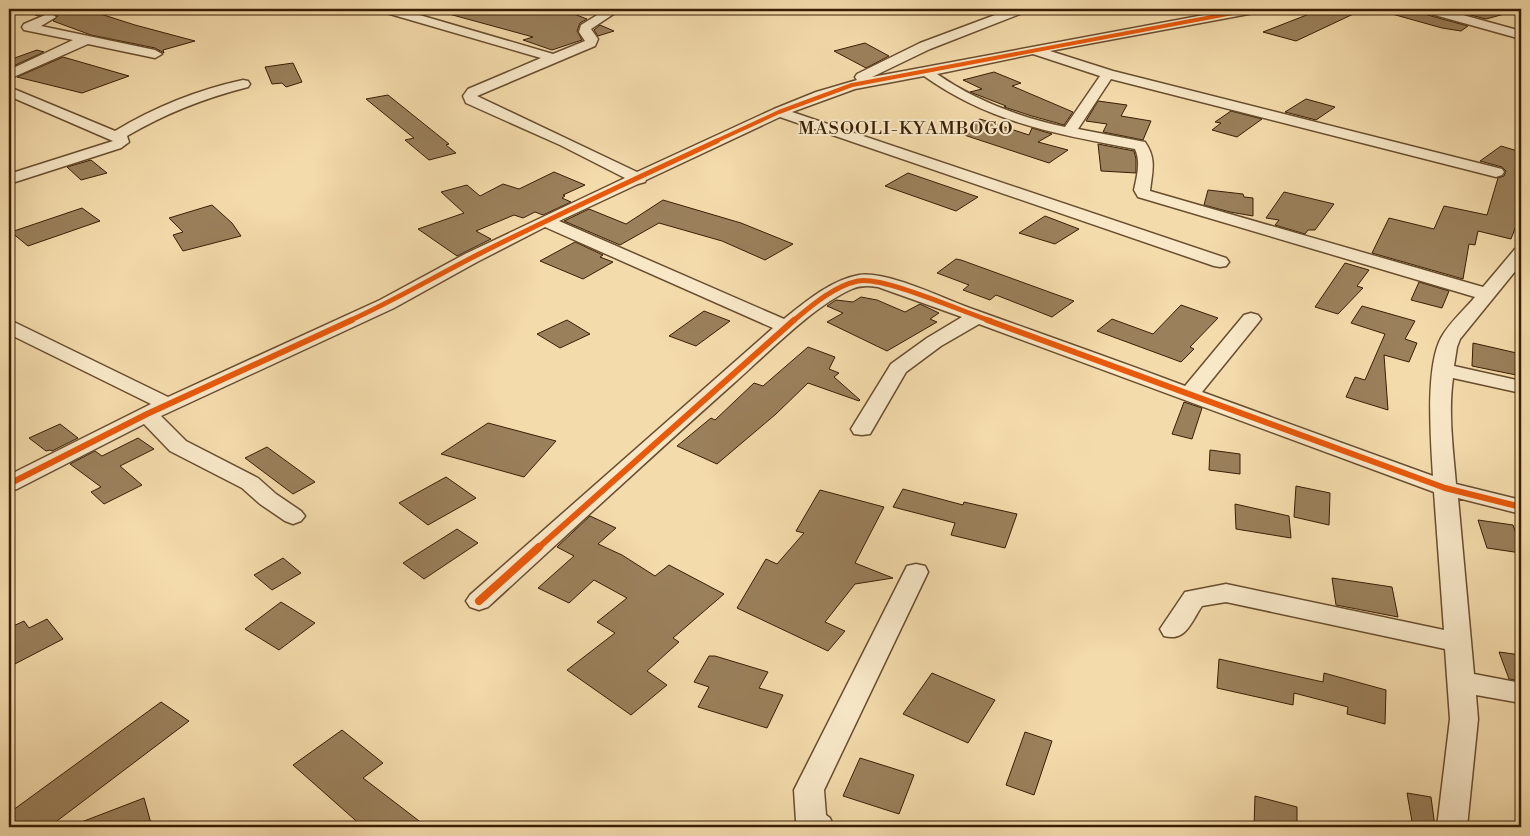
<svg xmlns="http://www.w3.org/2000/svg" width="1530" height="836" font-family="'Libre Bodoni',serif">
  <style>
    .building { fill: #9a805b; stroke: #391e04 }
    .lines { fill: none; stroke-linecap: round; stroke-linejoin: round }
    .minor-casing { stroke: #684d2e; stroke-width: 3 }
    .minor { fill: #f8e8c8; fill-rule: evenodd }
    .cycleway-far3-casing { stroke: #f8e8c8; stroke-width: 5.5 }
    .cycleway-far2-casing { stroke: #f8e8c8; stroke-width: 8 }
    .cycleway-far1-casing { stroke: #f8e8c8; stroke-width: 9 }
    .cycleway-casing { stroke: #f8e8c8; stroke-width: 11 }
    .cycleway-far3 { stroke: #e8590c; stroke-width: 4 }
    .cycleway-far2 { stroke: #e8590c; stroke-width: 5 }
    .cycleway-far1 { stroke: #e8590c; stroke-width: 6 }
    .cycleway { stroke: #e8590c; stroke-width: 8 }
    .labels { text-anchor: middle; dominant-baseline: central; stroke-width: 4; stroke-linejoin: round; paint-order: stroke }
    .far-quarter-label { font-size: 18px; letter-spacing: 1px; fill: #391e04; stroke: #f8e8c8 }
  </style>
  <rect width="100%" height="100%" fill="#f4dbab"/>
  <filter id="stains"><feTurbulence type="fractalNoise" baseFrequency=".004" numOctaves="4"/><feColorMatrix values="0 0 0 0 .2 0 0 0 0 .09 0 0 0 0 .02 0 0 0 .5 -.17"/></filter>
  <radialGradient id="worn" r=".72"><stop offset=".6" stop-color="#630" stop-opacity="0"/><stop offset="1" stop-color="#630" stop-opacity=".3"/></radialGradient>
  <g class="building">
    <path d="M26 9H85L135 25 195 41 163 50 164 53 155 48 91 35 53 21 58 16 51 11 38 16 25 11Z"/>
    <path d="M449 9H561L587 19 580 23 577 31 582 40 552 50 523 40 533 37 449 14Z"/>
    <path d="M1322 9H1364L1296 41 1263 32Z"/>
    <path d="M1392 9H1420L1424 14 1468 26 1461 31 1442 28 1392 14Z"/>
    <path d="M1447 9H1507L1508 13 1486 19Z"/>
    <path d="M600 25 614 31 598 36 594 30Z"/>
    <path d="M865 43 889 56 866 68 834 51Z"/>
    <path d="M37 50 44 52 9 68V60Z"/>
    <path d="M63 57 129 76 82 93 17 77Z"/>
    <path d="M293 63 302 82 286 87 282 83 272 84 265 67Z"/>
    <path d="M994 72 1021 83 1012 86 1073 112 1064 125 1032 116 1004 107 1006 106 970 92 982 89 963 80Z"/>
    <path d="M388 95 449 144 446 145 456 153 429 160 405 140 414 138 366 99Z"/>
    <path d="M1306 99 1335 107 1316 120 1285 112Z"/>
    <path d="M1098 101 1127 105 1121 116 1151 121 1143 140 1103 132 1107 124 1086 121Z"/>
    <path d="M1231 111 1262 119 1237 137 1212 130 1221 123 1215 122Z"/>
    <path d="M980 119 1029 135 1032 128 1052 134 1038 142 1068 150 1049 163 955 132Z"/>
    <path d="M1098 144 1134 151 1136 159V173L1101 171Z"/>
    <path d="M1501 146 1521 152V213L1511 239 1478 231 1475 245 1469 244 1463 279 1372 253 1389 218 1434 229 1444 206 1487 215 1498 178 1504 176 1506 171 1502 167 1480 161Z"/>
    <path d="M91 160 107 173 81 180 67 167Z"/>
    <path d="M554 172 585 185 563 195 565 196 562 198 571 202 543 215 535 212 523 218 514 215 476 231 491 239 457 256 418 229 464 213 441 192 467 185 480 196 503 184 519 189Z"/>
    <path d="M908 173 978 197 956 211 885 186Z"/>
    <path d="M1208 190 1243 194 1244 197 1253 198V216L1230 212 1204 205Z"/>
    <path d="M1284 192 1334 204 1315 230H1308L1305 234 1275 225 1279 220 1266 218Z"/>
    <path d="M663 200 741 223 793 244 765 260 722 241 659 223 620 245 564 221 589 209 626 224Z"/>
    <path d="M212 205 232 223 241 236 183 251 173 235 183 232 169 218Z"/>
    <path d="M82 208 100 221 28 246 11 232Z"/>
    <path d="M1045 216 1079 229 1055 244 1019 233Z"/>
    <path d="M575 242 603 255 600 257 613 262 583 279 540 261Z"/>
    <path d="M956 259 961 260 1074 301 1052 317 996 295 990 300 963 290 969 285 937 273Z"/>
    <path d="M1345 263 1369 270 1357 286 1363 288 1338 314 1315 307Z"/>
    <path d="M1419 282 1449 291 1442 308 1411 300Z"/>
    <path d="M861 297 877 300 905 312 920 304 939 313 930 319 937 322 887 351 827 322 843 313 827 306 836 300 853 302Z"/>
    <path d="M1181 305 1218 318 1190 347 1194 349 1181 362 1097 331 1112 319 1153 334Z"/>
    <path d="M1362 306 1415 321 1405 339 1417 343 1409 362 1384 355 1388 410 1346 397 1355 377 1365 380 1385 334 1351 323Z"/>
    <path d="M704 311 730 321 696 346 669 336Z"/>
    <path d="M567 320 590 334 560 348 537 334Z"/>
    <path d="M1473 343 1521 354V376L1472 366Z"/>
    <path d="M808 347 835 357 829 369 839 373 834 377 860 400 859 401 808 383 776 414 717 464 677 446 711 418 715 420 754 383 763 386Z"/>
    <path d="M1184 402 1202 408 1192 439 1172 434Z"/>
    <path d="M488 423 556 441 524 477 441 454Z"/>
    <path d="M60 424 78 438 52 451 50 450 46 451 29 438Z"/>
    <path d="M138 438 154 449 120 466 142 485 104 504 91 492 101 487 70 464 95 451 102 456Z"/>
    <path d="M267 447 315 482 293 494 245 458Z"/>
    <path d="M1210 450 1240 454V474L1209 470Z"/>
    <path d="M446 477 476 498 428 525 399 503Z"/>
    <path d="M1296 486 1330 493 1329 525 1294 517Z"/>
    <path d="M903 489 963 505 964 502 1017 514 1005 548 951 535 955 523 893 507Z"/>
    <path d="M820 490 884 507 855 563 893 578 855 584 825 622 845 631 828 651 737 608 766 559 777 564 804 533 796 531Z"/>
    <path d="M1235 504 1289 516 1291 538 1236 529Z"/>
    <path d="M590 516 616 528 598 544 622 555 655 576 669 565 724 594 673 638 679 642 647 671 667 685 631 715 567 670 615 633 597 622 627 598 594 580 569 603 538 588 574 556 557 547Z"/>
    <path d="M1478 520 1513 525 1521 548V553L1487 548Z"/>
    <path d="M457 529 478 543 424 579 403 563Z"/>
    <path d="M283 558 301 573 272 590 254 575Z"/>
    <path d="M1332 578 1392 587 1398 617 1336 605Z"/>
    <path d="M281 602 315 623 279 650 245 629Z"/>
    <path d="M47 619 63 639 9 667V628L24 621 29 628Z"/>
    <path d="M1499 652 1521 655V681L1509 679Z"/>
    <path d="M709 656H715L768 672 759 688 783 695 767 728 698 707 709 687 694 682Z"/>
    <path d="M1219 659 1323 682 1324 673 1386 690 1385 724 1347 714 1348 707 1294 693 1293 705 1217 688Z"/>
    <path d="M932 673 995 700 968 743 903 714Z"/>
    <path d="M161 702 189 721 49 827H9V813Z"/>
    <path d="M342 730 383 763 363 778 427 827H363L293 765Z"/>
    <path d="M1025 732 1052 741 1034 795 1006 785Z"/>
    <path d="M860 758 914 775 899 814 843 796Z"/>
    <path d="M1407 793 1431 797 1435 827H1413Z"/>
    <path d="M1255 796 1297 807V827H1254Z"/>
    <path d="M144 798 152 827H72L71 826Z"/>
  </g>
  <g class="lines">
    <defs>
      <g id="minor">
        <path d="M381 9H399L553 54 585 41 579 32 581 25 607 9H621L591 29 598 39 595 46 477 96 637 172 774 109 816 92 857 80 855 77 857 74 920 43 1011 9H1027L1025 12 930 49 872 77 1236 9H1260L1254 13 1050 51 1113 71 1502 169 1504 172 1502 175 1496 177 1111 79 1078 129 1145 142C1157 159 1152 172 1150 191L1483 287 1515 249 1521 248V264L1460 339 1457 347 1454 366 1521 381V393L1453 378C1448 413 1453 449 1456 484L1521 500V514L1458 498 1474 674 1521 683V703L1476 695 1478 719 1467 827H1437L1450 719 1445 649 1226 602 1202 606C1191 622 1186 642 1164 636L1160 629 1185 592 1226 584 1444 630 1434 492 979 324 941 346 906 372 870 434 862 435 854 434 851 429 891 364 927 338 962 317 878 287C869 286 861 285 852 289 813 306 767 354 734 383 651 457 570 532 488 607L479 610 470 607 466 601 470 595 773 328 545 227 477 262 394 308 161 416 186 441 258 478 276 494 301 511 305 516 301 521 293 524 285 521 260 504 242 488 170 451 144 424 17 489 9 491V475L151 404 9 334V321L16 323 168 397 380 300 465 254 625 178 560 145 466 103 463 96 468 89 541 58 383 12ZM1033 54 1100 76 1065 127C1019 117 976 101 937 74ZM924 76C990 123 1057 134 1135 149 1141 162 1137 176 1134 190L1138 197 1475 297C1464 310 1449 323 1441 338 1425 368 1431 441 1433 476L1202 392 1258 323 1261 319 1258 315 1251 313 1244 315 1185 386C1113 359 1039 333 967 307 940 297 887 271 859 275 831 280 805 302 784 319L559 221 638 184 645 182 646 180 780 117 1214 266 1220 267 1226 266 1229 262 1226 258 792 112 855 89Z"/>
        <path d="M1422 9H1441L1521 31V39L1424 12Z"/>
        <path d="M50 13 56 17 41 26 155 50 162 54 155 58 88 44 9 79V70L73 40 24 30 22 27 24 24Z"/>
        <path d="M243 80 248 81 250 84 248 87C205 98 166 113 127 136L129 142 121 148 9 184V174L113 141 9 96V87L115 131C155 107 197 90 243 80Z"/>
        <path d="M916 564 925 566 928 572 824 790 826 815 830 818 834 827H799L796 821 794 790 904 572 907 566Z"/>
      </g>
    </defs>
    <use href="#minor" class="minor-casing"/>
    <use href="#minor" class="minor"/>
    <defs>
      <path id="cycleway-far3" d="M714 142 779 112 852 85 1254 9"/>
      <g id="cycleway-far2">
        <path d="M349 321C393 301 434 277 477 255 556 215 637 178 717 141"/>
        <path d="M793 321C811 306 834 286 858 281 883 276 963 312 991 321"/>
      </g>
      <g id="cycleway-far1">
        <path d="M987 320 1445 488 1521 507"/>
        <path d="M9 484 147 414 352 320"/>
        <path d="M537 549 794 320"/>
      </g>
      <path id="cycleway" d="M479 601 539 547"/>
    </defs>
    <use href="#cycleway-far3" class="cycleway-far3-casing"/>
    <use href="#cycleway-far2" class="cycleway-far2-casing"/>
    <use href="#cycleway-far1" class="cycleway-far1-casing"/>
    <use href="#cycleway" class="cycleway-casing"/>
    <use href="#cycleway-far3" class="cycleway-far3"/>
    <use href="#cycleway-far2" class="cycleway-far2"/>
    <use href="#cycleway-far1" class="cycleway-far1"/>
    <use href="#cycleway" class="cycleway"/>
  </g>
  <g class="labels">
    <g class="far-quarter-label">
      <text x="906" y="128">MASOOLI-KYAMBOGO</text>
    </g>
  </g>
  <rect width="1530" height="836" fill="none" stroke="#f4dbab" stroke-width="30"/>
  <rect x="10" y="10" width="1510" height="816" fill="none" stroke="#391e04" stroke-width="2.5"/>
  <rect x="15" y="15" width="1500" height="806" fill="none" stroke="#391e04"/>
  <rect width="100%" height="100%" filter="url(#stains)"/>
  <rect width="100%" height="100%" fill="url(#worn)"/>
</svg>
